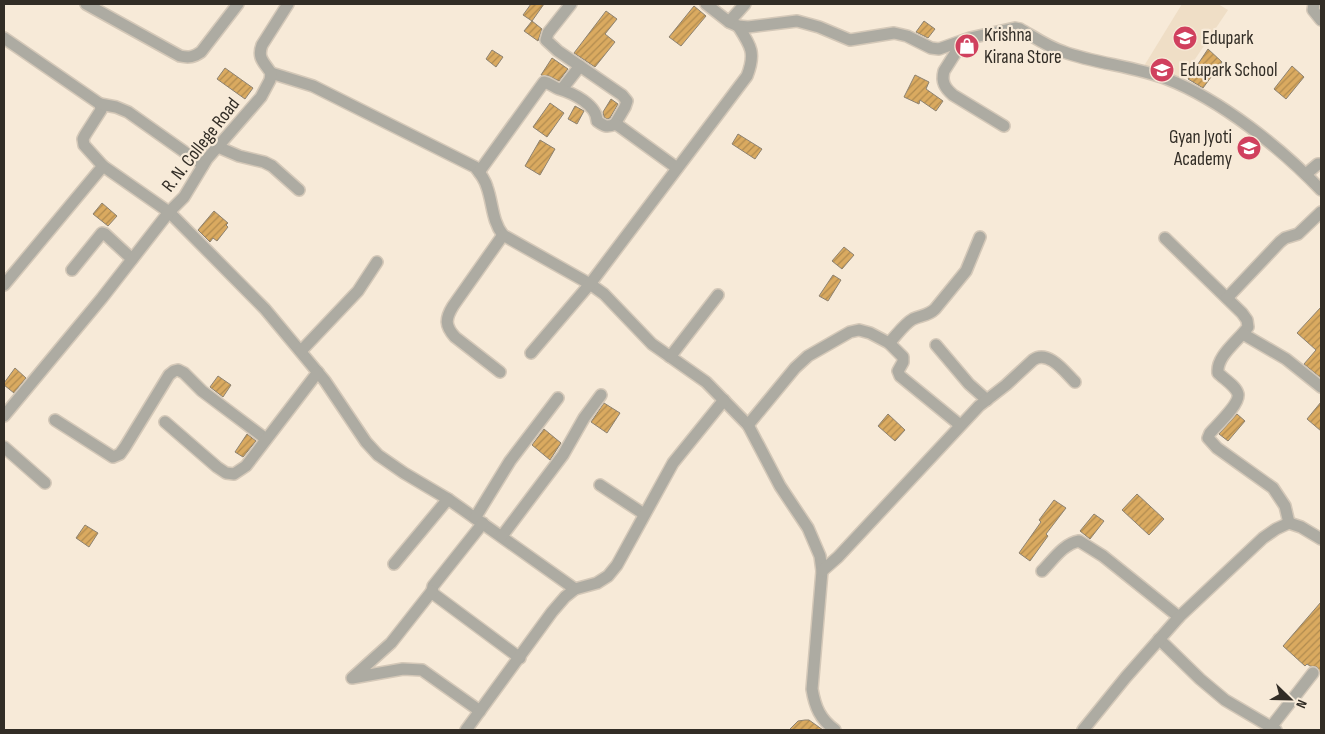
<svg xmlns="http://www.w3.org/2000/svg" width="1325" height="734" font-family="'Sofia Sans Condensed',sans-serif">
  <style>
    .built { fill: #efdec6 }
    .building { fill: url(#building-hatch); stroke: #8d8271 }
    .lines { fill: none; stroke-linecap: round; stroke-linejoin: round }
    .minor-casing { stroke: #d4c8b8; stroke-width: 14 }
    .minor { stroke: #adaba2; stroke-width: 11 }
    .labels { text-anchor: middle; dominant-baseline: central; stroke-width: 4.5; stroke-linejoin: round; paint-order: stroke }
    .poi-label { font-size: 19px; fill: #322d26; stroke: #f7ead8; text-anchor: start }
    .street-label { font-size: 19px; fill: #322d26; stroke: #f7ead8 }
  </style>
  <defs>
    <pattern id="building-hatch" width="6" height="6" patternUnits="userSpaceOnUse" patternTransform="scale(1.25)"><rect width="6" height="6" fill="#daaa60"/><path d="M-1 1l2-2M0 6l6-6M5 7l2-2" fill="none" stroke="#b18b4f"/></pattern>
  </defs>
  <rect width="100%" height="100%" fill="#f7ead8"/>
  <path class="built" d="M1182 4H1218L1228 10 1181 80 1144 66Z"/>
  <g class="building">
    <path d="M531 4H544L532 21 523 15Z"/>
    <path d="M694 6 706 16 681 46 669 37Z"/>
    <path d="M606 11 617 19 605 34 615 42 595 67 574 53Z"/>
    <path d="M532 21 542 29 538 41 524 31Z"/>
    <path d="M924 21 935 29 928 38 916 32Z"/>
    <path d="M1208 49 1222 62 1203 88 1188 79Z"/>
    <path d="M492 50 503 57 496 67 486 59Z"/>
    <path d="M552 58 568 69 559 81 549 76 541 75Z"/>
    <path d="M1292 66 1304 77 1286 99 1274 89Z"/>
    <path d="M225 68 253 88 245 99 217 79Z"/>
    <path d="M915 75 929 82 926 89 943 101 936 111 920 100 919 104 904 97Z"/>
    <path d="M611 99 618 104 610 118 607 119 604 117 603 112Z"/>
    <path d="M550 103 564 113 547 137 533 127Z"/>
    <path d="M575 106 584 111 577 124 568 119Z"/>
    <path d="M738 134 762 149 755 159 732 144Z"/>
    <path d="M540 140 555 149 540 175 525 166Z"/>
    <path d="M102 203 117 216 108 226 93 214Z"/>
    <path d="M214 211 228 223 226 225 228 227 217 241 213 238 210 242 198 230Z"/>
    <path d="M844 247 854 255 842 269 832 261Z"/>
    <path d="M833 275 841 280 828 301 819 296Z"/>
    <path d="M1321 307V378L1304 364 1316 350 1297 333Z"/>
    <path d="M15 368 26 378 14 393 4 385V383Z"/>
    <path d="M218 376 231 385 223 397 210 387Z"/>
    <path d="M1321 402V431L1307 419Z"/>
    <path d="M604 403 620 413 607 433 591 422Z"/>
    <path d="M888 414 905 430 895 441 878 426Z"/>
    <path d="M1237 414 1245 421 1228 441 1219 434Z"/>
    <path d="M544 429 561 443 550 460 532 445Z"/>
    <path d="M247 434 256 441 243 457 235 452Z"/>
    <path d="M1137 494 1164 519 1149 535 1122 510Z"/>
    <path d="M1054 500 1066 508 1046 534 1048 536 1030 561 1019 553 1041 522 1039 520Z"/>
    <path d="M1094 514 1104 521 1090 539 1080 531Z"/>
    <path d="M85 525 98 533 89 547 76 538Z"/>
    <path d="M1321 602V675L1317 667 1310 666 1307 664 1305 666 1283 646Z"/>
    <path d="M805 720H809L823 730H789L798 721Z"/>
  </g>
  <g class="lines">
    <defs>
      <g id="minor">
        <path d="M86 4 180 56C189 58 194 57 201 52L238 4"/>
        <path d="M571 4 548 33 546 40 558 51 622 95 627 101 625 107 615 124"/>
        <path d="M706 4 729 22 738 26 748 27 797 21 819 27 850 40 894 33 907 36 931 48 939 49 970 38 1015 28 1020 29C1034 37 1048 47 1064 52 1097 64 1134 66 1167 79 1221 100 1281 148 1321 190"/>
        <path d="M1314 4 1313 10 1321 20"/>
        <path d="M729 22 745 4"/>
        <path d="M4 38 100 104 101 110 85 135 83 139 84 145 103 166 169 212 265 309 325 381 366 442 378 455 404 473 448 499 575 589"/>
        <path d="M963 41 944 71C941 82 945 88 953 95L1004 126"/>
        <path d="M271 73 313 86 475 167C480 173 485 180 487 187 493 204 492 221 503 235L590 284 604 294 652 344 706 382 748 425 780 486 808 528 820 556 822 571 812 689C815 707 820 719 835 730"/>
        <path d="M562 89 580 66"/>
        <path d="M100 104 116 107 128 112 203 165"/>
        <path d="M218 147 239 156 264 162 272 166 299 190"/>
        <path d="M479 172 544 82C550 83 553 87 559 89 573 93 597 105 597 121 604 126 607 128 615 124L619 126 677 168"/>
        <path d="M1306 174 1318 164H1321"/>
        <path d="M1165 238 1242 313 1247 320 1248 327C1238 341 1216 356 1218 373 1224 379 1236 386 1238 394 1240 404 1217 425 1210 433L1208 438 1217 448 1273 488 1285 506 1289 523"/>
        <path d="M72 270 102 233 105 234 132 259"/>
        <path d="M4 285 103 166"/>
        <path d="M1227 298 1280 242 1285 238 1298 234 1321 212"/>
        <path d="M1243 334 1286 359 1321 387"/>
        <path d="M889 343C896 336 904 324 913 319 921 315 928 316 935 309L966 271 980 237"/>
        <path d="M936 345 969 384 987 400"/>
        <path d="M301 351 358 291 377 262"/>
        <path d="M531 353 590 284 747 76C756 53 751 46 738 26"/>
        <path d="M670 357 718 295"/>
        <path d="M500 372 455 337C445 326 445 319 453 306L503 235"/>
        <path d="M4 416 102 298 169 212 184 197 207 159 261 97 270 80 271 73C264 62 257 58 262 45L288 4"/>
        <path d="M55 420 113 457 120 454 125 447 169 375 174 371 178 370 184 373 202 391 266 439"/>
        <path d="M165 422 217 467 226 473 234 474 246 466 318 372"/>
        <path d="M748 425 795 368 808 356 850 332 859 330 870 333 889 343 903 357V362L898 371 900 376 960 425"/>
        <path d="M4 447 45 483"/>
        <path d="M600 485 644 514"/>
        <path d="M475 518 510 461 558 398"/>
        <path d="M483 523 433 586 432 591 435 595 520 658"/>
        <path d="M502 536 563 455 584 418 601 395"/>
        <path d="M394 564 448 499"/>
        <path d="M822 571 838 557 979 406 1006 385 1033 360C1048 349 1065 372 1075 382"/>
        <path d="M1042 571C1053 560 1063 544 1079 541L1103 556 1179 617"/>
        <path d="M432 591 391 643 352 678 403 669 422 670 480 711"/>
        <path d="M1159 639 1200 679 1225 700 1276 730"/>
        <path d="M1271 727 1313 673"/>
        <path d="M466 730 552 612 565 597 575 589 597 583 608 576 617 565 673 463 724 400"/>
        <path d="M1083 730 1126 677 1179 617 1263 538 1276 529 1289 523 1301 527 1321 539"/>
      </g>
    </defs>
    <use href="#minor" class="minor-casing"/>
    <use href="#minor" class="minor"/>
  </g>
  <defs>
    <symbol id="school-disc" viewBox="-11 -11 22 22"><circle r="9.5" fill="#d0405e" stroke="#f7ead8"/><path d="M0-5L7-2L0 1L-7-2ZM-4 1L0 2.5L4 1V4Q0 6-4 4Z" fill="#fff"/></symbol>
    <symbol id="shop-disc" viewBox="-11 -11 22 22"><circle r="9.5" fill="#d0405e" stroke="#f7ead8"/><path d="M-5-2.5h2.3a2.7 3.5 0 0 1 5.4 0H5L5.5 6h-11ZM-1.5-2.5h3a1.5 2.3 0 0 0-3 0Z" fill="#fff"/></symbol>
  </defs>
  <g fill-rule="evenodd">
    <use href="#school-disc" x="1171" y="24" width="28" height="28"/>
    <use href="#shop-disc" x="953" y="32" width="28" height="28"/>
    <use href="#school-disc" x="1148" y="56" width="28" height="28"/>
    <use href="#school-disc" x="1235" y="134" width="28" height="28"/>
  </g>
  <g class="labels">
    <g class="poi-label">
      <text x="984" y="35">Krishna<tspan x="984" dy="22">Kirana Store</tspan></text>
      <text x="1202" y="38">Edupark</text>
      <text x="1180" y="70">Edupark School</text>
      <text x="1232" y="137" text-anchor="end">Gyan Jyoti<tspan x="1232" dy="22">Academy</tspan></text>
    </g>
    <g class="street-label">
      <text transform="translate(201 145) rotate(-52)">R. N. College Road</text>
    </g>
  </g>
  <rect width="1325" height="734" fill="none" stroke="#322d26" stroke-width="10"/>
  <g transform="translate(1290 699) rotate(113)" stroke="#f7ead8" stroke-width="4" paint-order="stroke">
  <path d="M0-4L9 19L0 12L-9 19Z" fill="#322d26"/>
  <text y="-8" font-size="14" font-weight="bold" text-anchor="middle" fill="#322d26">N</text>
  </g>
</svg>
